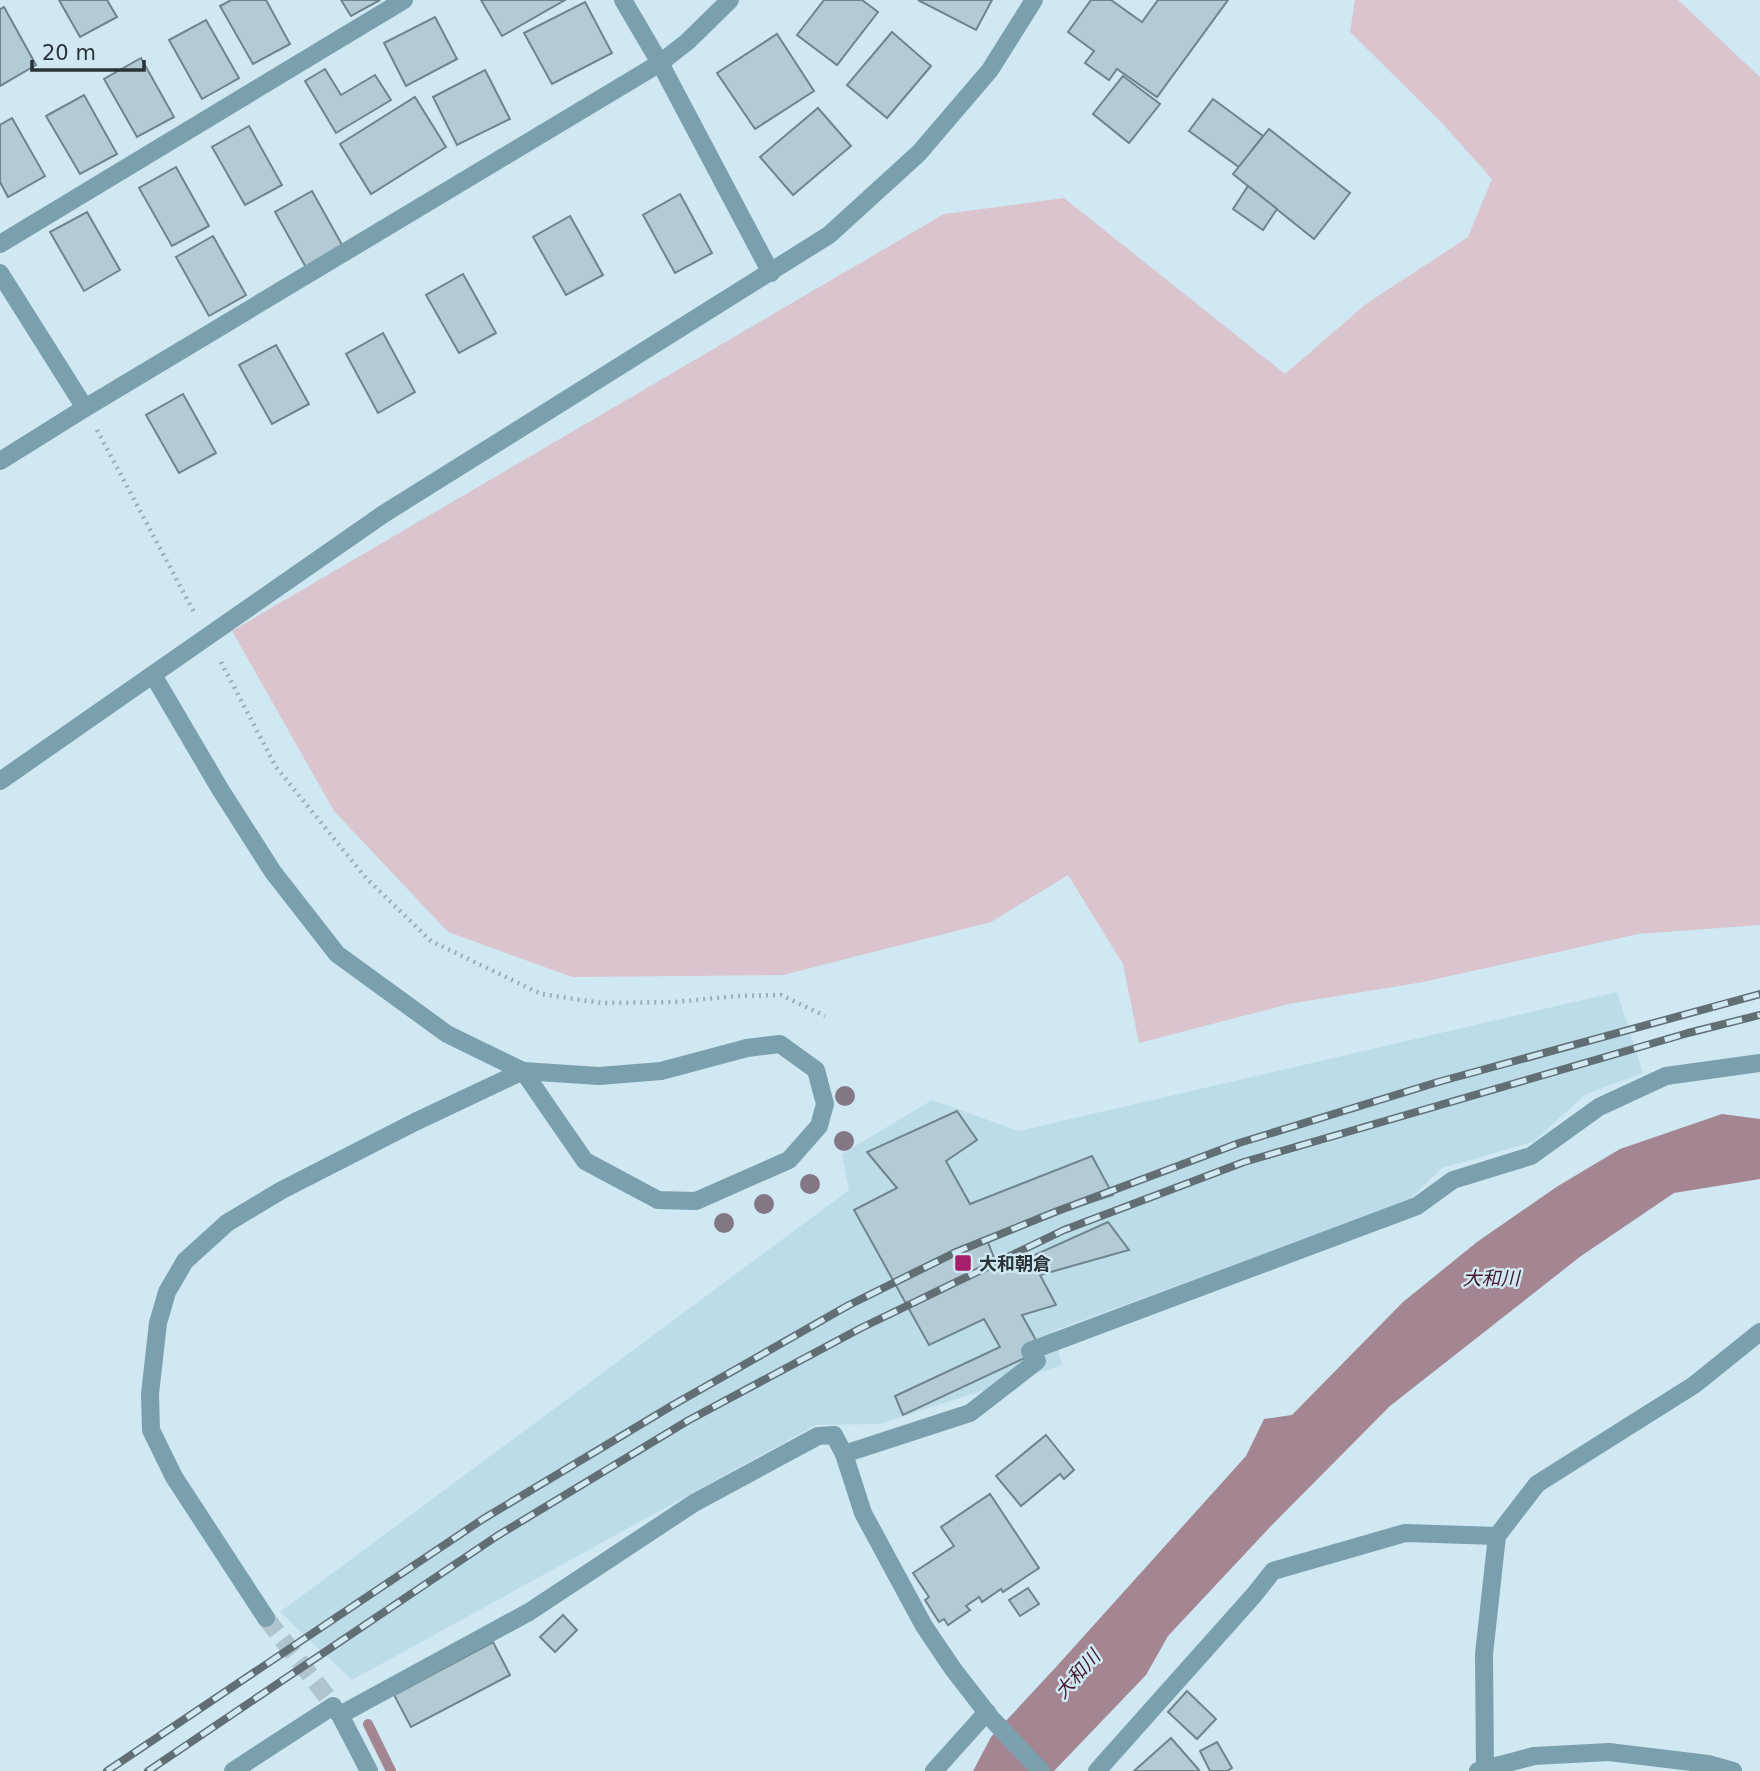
<svg xmlns="http://www.w3.org/2000/svg" width="1760" height="1771" font-family="'DejaVu Sans','Noto Sans JP',sans-serif">
  <style>
    .built { fill: #bcdde8 }
    .green { fill: #dac4cd }
    .water { fill: #a48692 }
    .lines { fill: none; stroke-linecap: round; stroke-linejoin: round }
    .stream { stroke: #a48692; stroke-width: 10 }
    .building { fill: #b3cbd4; stroke: #6f858d; stroke-width: 2 }
    .minor-tunnel { stroke: #afc4cd; stroke-width: 18; stroke-dasharray: 18 9; stroke-linecap: butt }
    .path { stroke: #9cafb7; stroke-width: 4.5; stroke-dasharray: 2 5; stroke-linecap: butt }
    .minor { stroke: #7a9fad; stroke-width: 18 }
    .rail-casing { stroke: #616f75; stroke-width: 8 }
    .rail { stroke: #d0e8f2; stroke-width: 5; stroke-dasharray: 16; stroke-linecap: butt }
    .tree { fill: #837786 }
    .poi-dot { fill: #a61f6a; stroke: #d0e8f2; stroke-width: 2.5 }
    .labels { text-anchor: middle; dominant-baseline: central; stroke-width: 5; stroke-linejoin: round; paint-order: stroke }
    .poi-label { font-size: 18px; font-weight: bold; fill: #2a3337; stroke: #d0e8f2; text-anchor: start }
    .water-label { font-size: 19px; font-style: italic; fill: #451a2f; stroke: #d0e8f2 }
  </style>
  <rect width="100%" height="100%" fill="#d0e8f2"/>
  <path class="built" d="M1617 992 1643 1073 1586 1094 1533 1142 1442 1168 1408 1201 1053 1331 1062 1365 879 1424 816 1425 352 1680 280 1612 849 1190 842 1154 932 1100 1019 1131Z"/>
  <path class="green" d="M1355 0H1678L1760 77V925L1638 934 1423 982 1289 1004 1139 1043 1123 964 1068 875 991 922 783 975 572 977 448 932 334 811 232 631 944 214 1064 198 1285 374 1366 304 1468 237 1492 179 1441 122 1350 32Z"/>
  <path class="water" d="M1722 1114 1760 1119V1179L1674 1193 1581 1256 1390 1406 1271 1526 1168 1636 1146 1675 1054 1771H973L991 1737 1056 1667 1246 1456 1264 1419 1292 1415 1403 1302 1477 1242 1558 1186 1620 1149Z"/>
  <g class="lines">
    <path class="stream" d="M368 1724 391 1771"/>
  </g>
  <g class="building">
    <path d="M59 0H107L117 17 80 37Z"/>
    <path d="M231 0H266L290 44 253 64 220 6Z"/>
    <path d="M341 0H380L351 16Z"/>
    <path d="M481 0H565L502 36Z"/>
    <path d="M824 0H862L878 12 837 65 797 35Z"/>
    <path d="M918 0H992L976 30Z"/>
    <path d="M1091 0H1111L1142 22 1158 0H1228L1157 97 1117 69 1109 80 1085 63 1094 51 1068 32Z"/>
    <path d="M585 2 612 53 552 84 524 33Z"/>
    <path d="M4 7 36 65 0 86V9Z"/>
    <path d="M435 17 457 59 406 86 384 43Z"/>
    <path d="M206 20 239 78 202 99 169 40Z"/>
    <path d="M892 32 931 66 887 118 847 85Z"/>
    <path d="M777 34 814 91 755 129 717 73Z"/>
    <path d="M141 58 174 117 137 137 104 79Z"/>
    <path d="M325 69 341 95 375 75 391 100 336 133 305 81Z"/>
    <path d="M485 70 510 119 457 145 433 97Z"/>
    <path d="M1123 76 1160 104 1129 143 1093 114Z"/>
    <path d="M84 95 117 154 80 174 46 116Z"/>
    <path d="M415 97 446 147 371 194 340 144Z"/>
    <path d="M1213 99 1263 136 1239 167 1189 131Z"/>
    <path d="M818 108 851 146 793 195 760 157Z"/>
    <path d="M12 118 45 176 8 197 0 182V125Z"/>
    <path d="M249 126 282 185 245 205 212 147Z"/>
    <path d="M1269 129 1350 193 1314 239 1233 174Z"/>
    <path d="M176 167 209 226 172 246 139 188Z"/>
    <path d="M1248 186 1277 209 1263 230 1233 209Z"/>
    <path d="M312 191 345 250 308 271 275 212Z"/>
    <path d="M680 194 712 253 675 273 643 215Z"/>
    <path d="M87 212 120 270 84 291 50 232Z"/>
    <path d="M570 216 603 275 566 295 533 237Z"/>
    <path d="M213 236 246 295 209 316 176 257Z"/>
    <path d="M463 274 496 333 459 353 426 295Z"/>
    <path d="M383 333 415 392 378 413 346 354Z"/>
    <path d="M276 345 309 404 272 424 239 365Z"/>
    <path d="M183 394 216 453 179 473 146 415Z"/>
    <path d="M957 1111 977 1140 946 1161 970 1204 1092 1156 1113 1195 986 1237 999 1271 1108 1222 1129 1250 1040 1275 1056 1305 1022 1315 1037 1342 1027 1357 903 1415 895 1396 1000 1347 984 1319 929 1345 854 1210 897 1188 867 1152Z"/>
    <path d="M1046 1435 1074 1470 1064 1479 1060 1474 1021 1506 996 1476Z"/>
    <path d="M990 1494 1039 1568 1003 1592 1001 1589 982 1602 979 1597 966 1606 970 1610 948 1625 944 1619 939 1622 925 1600 929 1597 913 1573 954 1546 941 1527Z"/>
    <path d="M1028 1588 1039 1604 1020 1616 1009 1600Z"/>
    <path d="M563 1615 577 1630 555 1652 540 1637Z"/>
    <path d="M493 1642 510 1675 411 1727 394 1695Z"/>
    <path d="M1187 1691 1216 1719 1197 1739 1168 1712Z"/>
    <path d="M1171 1738 1199 1770 1197 1771H1134Z"/>
    <path d="M1217 1742 1232 1768 1227 1771H1210L1200 1751Z"/>
  </g>
  <g class="lines">
    <path class="minor-tunnel" d="M266 1618 331 1702"/>
    <g class="path">
      <path d="M97 430 195 614"/>
      <path d="M221 662 276 767 366 878 431 941 541 994 602 1003 675 1002 737 996 781 995 825 1016"/>
    </g>
    <g class="minor">
      <path d="M623 0 660 63 771 273"/>
      <path d="M0 244 404 0"/>
      <path d="M0 273 85 408"/>
      <path d="M0 461 85 408 660 63 687 42 730 0"/>
      <path d="M153 675 220 789 273 872 337 954 447 1034 523 1071 599 1076 661 1071 747 1048 780 1044 816 1070 825 1104 819 1126 789 1160 696 1201 658 1200 585 1161 523 1071"/>
      <path d="M0 781 382 515 829 235 919 153 990 70 1034 0"/>
      <path d="M844 1454 970 1413 1037 1361 1030 1351 1417 1206 1453 1180 1531 1156 1599 1107 1666 1076 1760 1063"/>
      <path d="M266 1618 174 1477 151 1430 150 1394 158 1323 167 1292 185 1261 227 1223 282 1190 415 1122 523 1071"/>
      <path d="M333 1707 340 1715 369 1771"/>
      <path d="M340 1715 529 1612 694 1503 818 1436 834 1435 844 1454 863 1513 924 1626 953 1669 991 1718 1041 1771"/>
      <path d="M1485 1769 1484 1654 1497 1536 1537 1484 1694 1385 1760 1332"/>
      <path d="M233 1771 333 1706"/>
      <path d="M934 1771 987 1712"/>
      <path d="M1097 1771 1254 1595 1273 1571 1405 1533 1497 1536"/>
      <path d="M1478 1771 1534 1756 1609 1752 1708 1764 1733 1771"/>
    </g>
    <defs>
      <g id="rail">
        <path d="M107 1771 483 1519 673 1405 849 1305 956 1252 1055 1212 1239 1143 1438 1082 1760 994"/>
        <path d="M148 1771 497 1536 689 1420 861 1328 1064 1230 1244 1162 1688 1033 1760 1015"/>
      </g>
    </defs>
    <use href="#rail" class="rail-casing"/>
    <use href="#rail" class="rail"/>
  </g>
  <g class="tree">
    <circle cx="845" cy="1096" r="10"/>
    <circle cx="844" cy="1141" r="10"/>
    <circle cx="810" cy="1184" r="10"/>
    <circle cx="764" cy="1204" r="10"/>
    <circle cx="724" cy="1223" r="10"/>
  </g>
  <rect class="poi-dot" x="954" y="1254" width="18" height="18" rx="3.5"/>
  <g class="labels">
    <g class="poi-label">
      <text x="979" y="1263">大和朝倉</text>
    </g>
    <g class="water-label">
      <text x="1491" y="1278">大和川</text>
      <text transform="translate(1077 1674) rotate(-48)">大和川</text>
    </g>
  </g>
  <path d="M32 60v10h112v-10" fill="none" stroke="#2a3337" stroke-width="3.5"/>
  <text x="42" y="60" font-size="21" fill="#2a3337" stroke="#d0e8f2" stroke-width="5" paint-order="stroke">20 m</text>
</svg>
